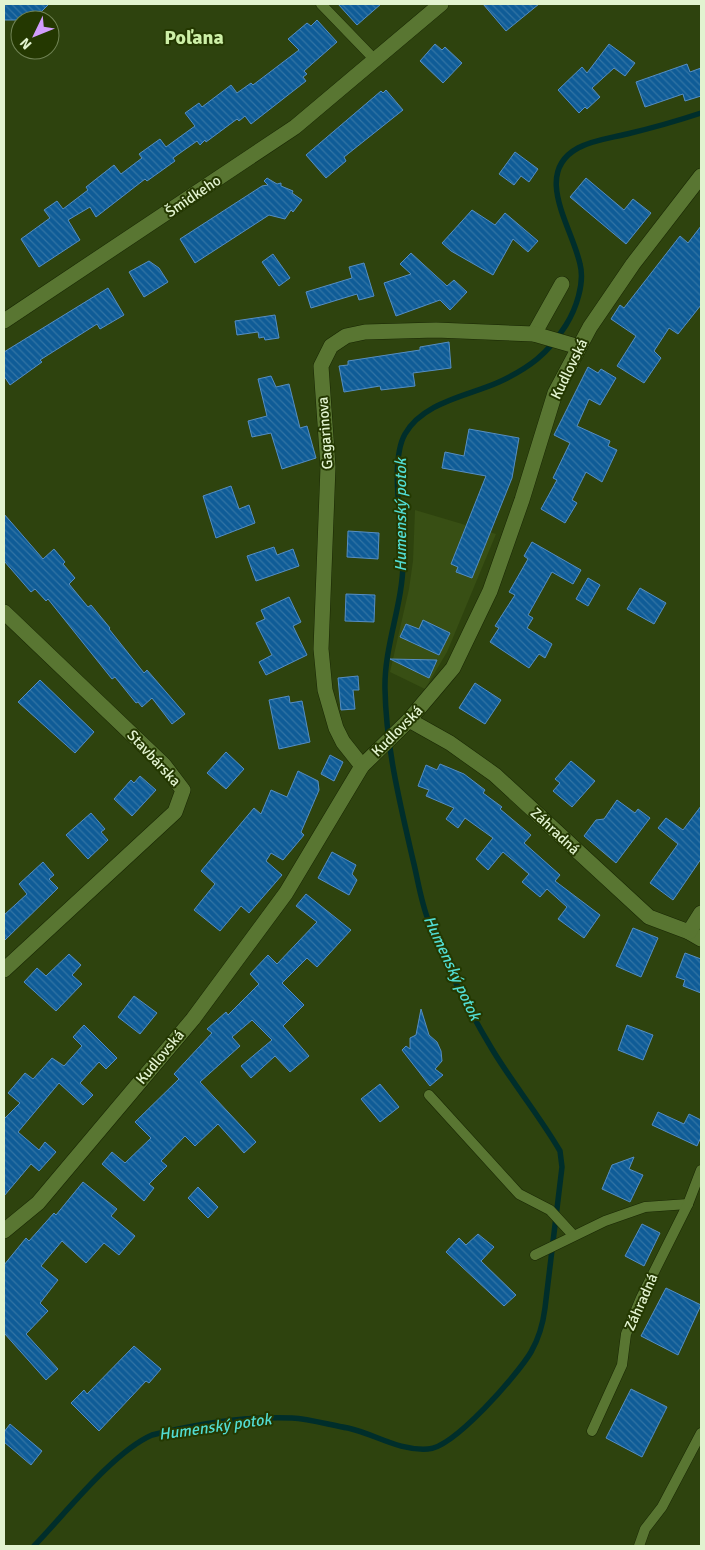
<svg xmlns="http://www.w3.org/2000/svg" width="705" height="1550" font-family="Signika,sans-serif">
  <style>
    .built { fill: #384f14 }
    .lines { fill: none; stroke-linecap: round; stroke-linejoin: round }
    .stream { stroke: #002e2b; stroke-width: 5.5 }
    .building { fill: url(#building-back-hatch); stroke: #558ec3 }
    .lane-casing { stroke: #192704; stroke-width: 11 }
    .street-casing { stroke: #192704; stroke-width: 16 }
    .lane { stroke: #597632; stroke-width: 10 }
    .street { stroke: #597632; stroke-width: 15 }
    .labels { text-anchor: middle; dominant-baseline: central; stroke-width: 4; stroke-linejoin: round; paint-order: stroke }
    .street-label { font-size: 15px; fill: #e2f3d0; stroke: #243801 }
    .water-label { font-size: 16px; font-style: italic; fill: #52ddd3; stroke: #243801 }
    .district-label { font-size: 20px; font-weight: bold; fill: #cdefa7; stroke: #243801 }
  </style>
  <defs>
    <pattern id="building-back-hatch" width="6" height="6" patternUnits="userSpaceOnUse" patternTransform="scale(1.25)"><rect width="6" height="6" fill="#0f5c97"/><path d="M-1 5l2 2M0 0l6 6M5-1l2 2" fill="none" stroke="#3274a4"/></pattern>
  </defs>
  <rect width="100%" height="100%" fill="#2e430e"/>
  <path class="built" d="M415 510 496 534 447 652 425 689 390 672 409 589 413 561Z"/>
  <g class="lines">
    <path class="stream" d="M34 1546C65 1514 113 1452 152 1435 197 1424 245 1416 292 1418 310 1419 330 1425 348 1428 375 1434 398 1451 428 1449 454 1448 518 1374 531 1352 539 1338 543 1324 545 1308L562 1167 560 1151C539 1115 513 1084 492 1049 468 1009 446 966 429 922 421 903 418 880 413 860 400 804 386 747 385 689 384 646 403 604 403 562 403 529 389 462 405 434 423 402 468 396 499 382 529 368 548 354 566 325 576 309 585 283 580 264 572 227 532 173 578 148 593 140 611 138 627 134 652 128 677 121 701 113"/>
  </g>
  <g class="building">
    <path d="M4 4H49L33 20H4Z"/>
    <path d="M338 4H381L357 25Z"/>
    <path d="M483 4H539L506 31Z"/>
    <path d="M317 20 337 42 304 71 307 74 303 77 306 81 251 124 245 116 239 121 237 119 206 142 205 140 200 145 197 141 173 158 175 161 147 181 145 179 96 217 90 207 68 220 80 240 39 267 21 239 50 218 44 210 57 201 63 209 88 190 86 187 114 165 121 174 142 158 139 154 160 139 166 147 195 126 185 113 199 103 202 107 231 85 237 93 251 83 253 85 299 50 288 39 307 23 311 26Z"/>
    <path d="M435 44 442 50 445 47 462 63 443 83 420 61Z"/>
    <path d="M609 44 635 63 625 76 614 68 592 88 600 97 587 109 585 107 579 113 558 90 582 67 587 73Z"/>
    <path d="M687 64 690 72 701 68V96L685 101 683 94 645 107 636 82Z"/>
    <path d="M386 90 403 110 344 157 346 161 326 178 306 155 381 91 383 93Z"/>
    <path d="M515 152 538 169 529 182 521 176 514 185 499 174Z"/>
    <path d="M267 178 277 184 281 183V186L293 191 292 193 302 200 293 212 291 210 285 219 269 215 195 263 180 239 262 186 268 185 264 181Z"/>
    <path d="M586 178 624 210 633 199 651 213 626 244 570 197Z"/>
    <path d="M472 210 495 225 505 213 538 241 528 252 513 239 493 275 451 251 442 243Z"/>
    <path d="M701 226V305L678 334 669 328 654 351 661 358 644 383 617 366 636 336 611 319 620 305 624 308 680 236 688 243Z"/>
    <path d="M411 253 447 286 454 280 467 292 450 310 440 300 396 316 384 283 411 274 400 264Z"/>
    <path d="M273 254 290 278 279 286 262 262Z"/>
    <path d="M149 261 159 268 168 282 144 297 129 272Z"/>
    <path d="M364 263 374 296 359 300 357 294 311 308 306 292 352 278 349 267Z"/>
    <path d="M108 288 124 315 100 329 97 324 40 360 42 362 10 385 4 376V352Z"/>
    <path d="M275 315 279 338 265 340 264 337 259 338 258 332 237 335 235 321Z"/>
    <path d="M449 342 451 368 413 373 415 386 381 390 380 386 344 392 339 366 348 365V361L420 350V347Z"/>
    <path d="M588 367 598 373 601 369 616 378 600 405 589 399 577 426 610 441 608 446 617 450 602 482 586 472 572 500 577 503 565 523 541 509 557 480 553 478 570 443 554 435Z"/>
    <path d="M271 376 276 387 289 384 300 428 307 426 316 458 282 469 271 433 252 437 248 421 267 416 258 379Z"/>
    <path d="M469 429 519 438 512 478 472 578 456 572 458 567 451 564 486 476 442 468 445 452 464 456Z"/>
    <path d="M231 486 239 509 249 505 255 523 216 538 203 496Z"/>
    <path d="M4 514 43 559 54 549 65 562 63 564 75 578 69 584 88 607 91 605 110 628 109 629 144 673 147 670 185 714 172 724 152 698 142 707 138 702 136 703 115 677 112 679 48 599 46 601 35 589 31 592 4 561Z"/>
    <path d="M348 531 379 533 378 559 347 557Z"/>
    <path d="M532 542 581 570 573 584 552 572 528 615 533 618 527 628 552 644 545 658 539 654 529 668 490 642 499 628 495 626 515 595 509 592 528 559 524 556Z"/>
    <path d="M274 547 277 555 293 549 299 566 256 581 247 556Z"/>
    <path d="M588 578 600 585 588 606 576 599Z"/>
    <path d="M640 588 666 603 654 624 627 609Z"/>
    <path d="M346 594 375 595 374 622 345 621Z"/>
    <path d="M289 597 301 622 293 626 307 655 266 675 259 662 272 655 256 623 265 619 261 610Z"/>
    <path d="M423 620 450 633 439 655 400 637 406 624 419 629Z"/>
    <path d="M390 659 437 660 429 678Z"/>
    <path d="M358 676 359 690H353L355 709 341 710 338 678Z"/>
    <path d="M40 680 94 732 75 753 18 702Z"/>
    <path d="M475 683 501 700 485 724 459 708Z"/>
    <path d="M289 696 290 703 302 701 310 742 279 749 269 700Z"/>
    <path d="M226 752 244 769 226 789 207 773Z"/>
    <path d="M330 755 343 762 334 781 321 774Z"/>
    <path d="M571 761 595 781 572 807 553 791 560 783 555 779Z"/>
    <path d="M440 764 464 774 485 790 483 793 502 807 500 809 531 835 524 843 560 875 555 881 600 915 584 938 558 919 567 907 547 889 540 897 522 882 529 874 503 852 488 870 476 859 493 838 465 818 458 828 446 819 454 808 426 796 429 790 418 786 426 765 437 770Z"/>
    <path d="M298 771 318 781 319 790 301 832 304 835 283 860 271 853 266 861 282 875 249 913 241 906 220 931 194 910 215 884 201 871 254 808 261 814 271 790 287 797Z"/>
    <path d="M140 776 156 790 132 816 114 799 131 780 134 783Z"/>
    <path d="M617 800 635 813 638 809 650 818 616 863 584 836 596 820 604 819Z"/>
    <path d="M701 806V859L673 900 650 883 678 844 658 828 666 818 683 830Z"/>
    <path d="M91 813 105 829 101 832 108 840 88 859 66 835Z"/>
    <path d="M332 852 356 865 352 874 357 880 349 895 318 878Z"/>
    <path d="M43 862 54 875 49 879 58 888 4 941V915L27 894 19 884Z"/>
    <path d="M306 894 351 930 317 967 307 958 282 983 304 1005 283 1026 309 1056 290 1072 275 1056 251 1078 241 1066 272 1040 252 1020 232 1037 240 1046 200 1082 256 1142 244 1153 218 1124 195 1146 185 1136 161 1161 167 1166 149 1184 154 1188 144 1201 102 1164 112 1152 125 1163 151 1138 135 1122 179 1079 174 1074 212 1033 207 1029 226 1012 228 1015 259 984 250 974 268 955 277 964 317 922 296 906Z"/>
    <path d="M633 928 658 938 641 977 616 966Z"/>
    <path d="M685 953 701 959V993L683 986 685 980 676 977Z"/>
    <path d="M69 954 81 965 72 975 82 984 56 1011 24 982 37 968 46 976Z"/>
    <path d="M134 996 157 1013 140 1034 118 1017Z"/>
    <path d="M421 1009 429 1035 437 1042 441 1051 442 1061 435 1069 443 1075 430 1086 402 1050 406 1046 410 1049V1038L416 1035Z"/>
    <path d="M84 1025 117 1058 106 1069 99 1062 80 1083 93 1095 83 1105 59 1083 18 1132 39 1150 45 1142 56 1152 39 1171 31 1164 4 1196V1119L20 1103 8 1093 25 1073 33 1079 52 1058 64 1066 82 1046 73 1037Z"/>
    <path d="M627 1025 653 1035 643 1060 618 1050Z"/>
    <path d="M380 1084 399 1107 380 1122 361 1099Z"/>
    <path d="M658 1112 684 1124 689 1114 701 1120V1137L697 1146 652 1125Z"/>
    <path d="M634 1157 629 1169 643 1175 630 1202 602 1189 612 1165Z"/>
    <path d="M83 1182 117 1209 111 1216 135 1236 119 1255 104 1243 86 1263 62 1241 41 1266 58 1280 40 1303 48 1311 26 1334 58 1369 46 1380 4 1333V1265L26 1238 29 1241 54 1213 56 1215Z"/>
    <path d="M198 1187 218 1207 208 1218 188 1198Z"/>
    <path d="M642 1224 660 1233 644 1266 625 1256Z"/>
    <path d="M478 1234 494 1247 481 1261 516 1295 504 1306 446 1252 459 1238 466 1245Z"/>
    <path d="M666 1288 701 1305 678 1355 641 1336Z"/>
    <path d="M134 1346 161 1369 149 1383 146 1381 99 1431 71 1403 84 1390 87 1394Z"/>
    <path d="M631 1389 667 1407 642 1457 606 1438Z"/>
    <path d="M10 1424 42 1451 31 1465 4 1442V1432Z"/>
  </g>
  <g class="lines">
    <defs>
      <g id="lane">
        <path d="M321 4 376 61"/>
        <path d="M429 1095 519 1194 550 1210 573 1235"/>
        <path d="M535 1255 605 1221 645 1207 688 1204"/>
        <path d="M592 1431 622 1365 626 1334 641 1298 688 1204 701 1170"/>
        <path d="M639 1546 645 1529 662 1507 701 1433"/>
      </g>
      <g id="street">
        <path d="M4 321 295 127 441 4"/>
        <path d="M534 334 562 284"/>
        <path d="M4 612 164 765 183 790 175 812 4 970"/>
        <path d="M409 720 450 743 495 775 649 917 689 932 701 939"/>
        <path d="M362 766 343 742 336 728 325 690 321 649 328 467 321 366 331 346 346 336 365 332 436 330 534 334 579 347"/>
        <path d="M689 932 701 913"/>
        <path d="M4 1231 38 1203 193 1019 286 893 362 766 409 720 453 668 490 591 522 500 555 393 590 327 633 264 701 176"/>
      </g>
    </defs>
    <use href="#lane" class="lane-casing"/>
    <use href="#street" class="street-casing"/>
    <use href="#lane" class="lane"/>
    <use href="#street" class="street"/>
  </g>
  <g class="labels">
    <g class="street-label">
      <text transform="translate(193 196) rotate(-34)">Šmidkeho</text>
      <text transform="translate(569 369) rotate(-64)">Kudlovská</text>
      <text transform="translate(325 433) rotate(-94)">Gagarinova</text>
      <text transform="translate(397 731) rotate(-45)">Kudlovská</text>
      <text transform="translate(154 758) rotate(47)">Stavbárska</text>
      <text transform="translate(555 831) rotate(43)">Záhradná</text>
      <text transform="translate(160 1057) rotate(-50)">Kudlovská</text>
      <text transform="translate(641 1302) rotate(-66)">Záhradná</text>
    </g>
    <g class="water-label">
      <text transform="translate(401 515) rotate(-90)">Humenský potok</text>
      <text transform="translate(452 968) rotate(65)">Humenský potok</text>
      <text transform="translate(215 1427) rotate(-8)">Humenský potok</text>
    </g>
    <g class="district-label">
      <text x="194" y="37">Poľana</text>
    </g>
  </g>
  <rect width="705" height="1550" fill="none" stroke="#e2f3d0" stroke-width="10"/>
  <g transform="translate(35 35) rotate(227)"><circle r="24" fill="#243801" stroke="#708354"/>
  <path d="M0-4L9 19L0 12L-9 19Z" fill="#d29dfd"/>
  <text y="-8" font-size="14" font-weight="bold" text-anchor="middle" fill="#e2f3d0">N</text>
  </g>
</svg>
